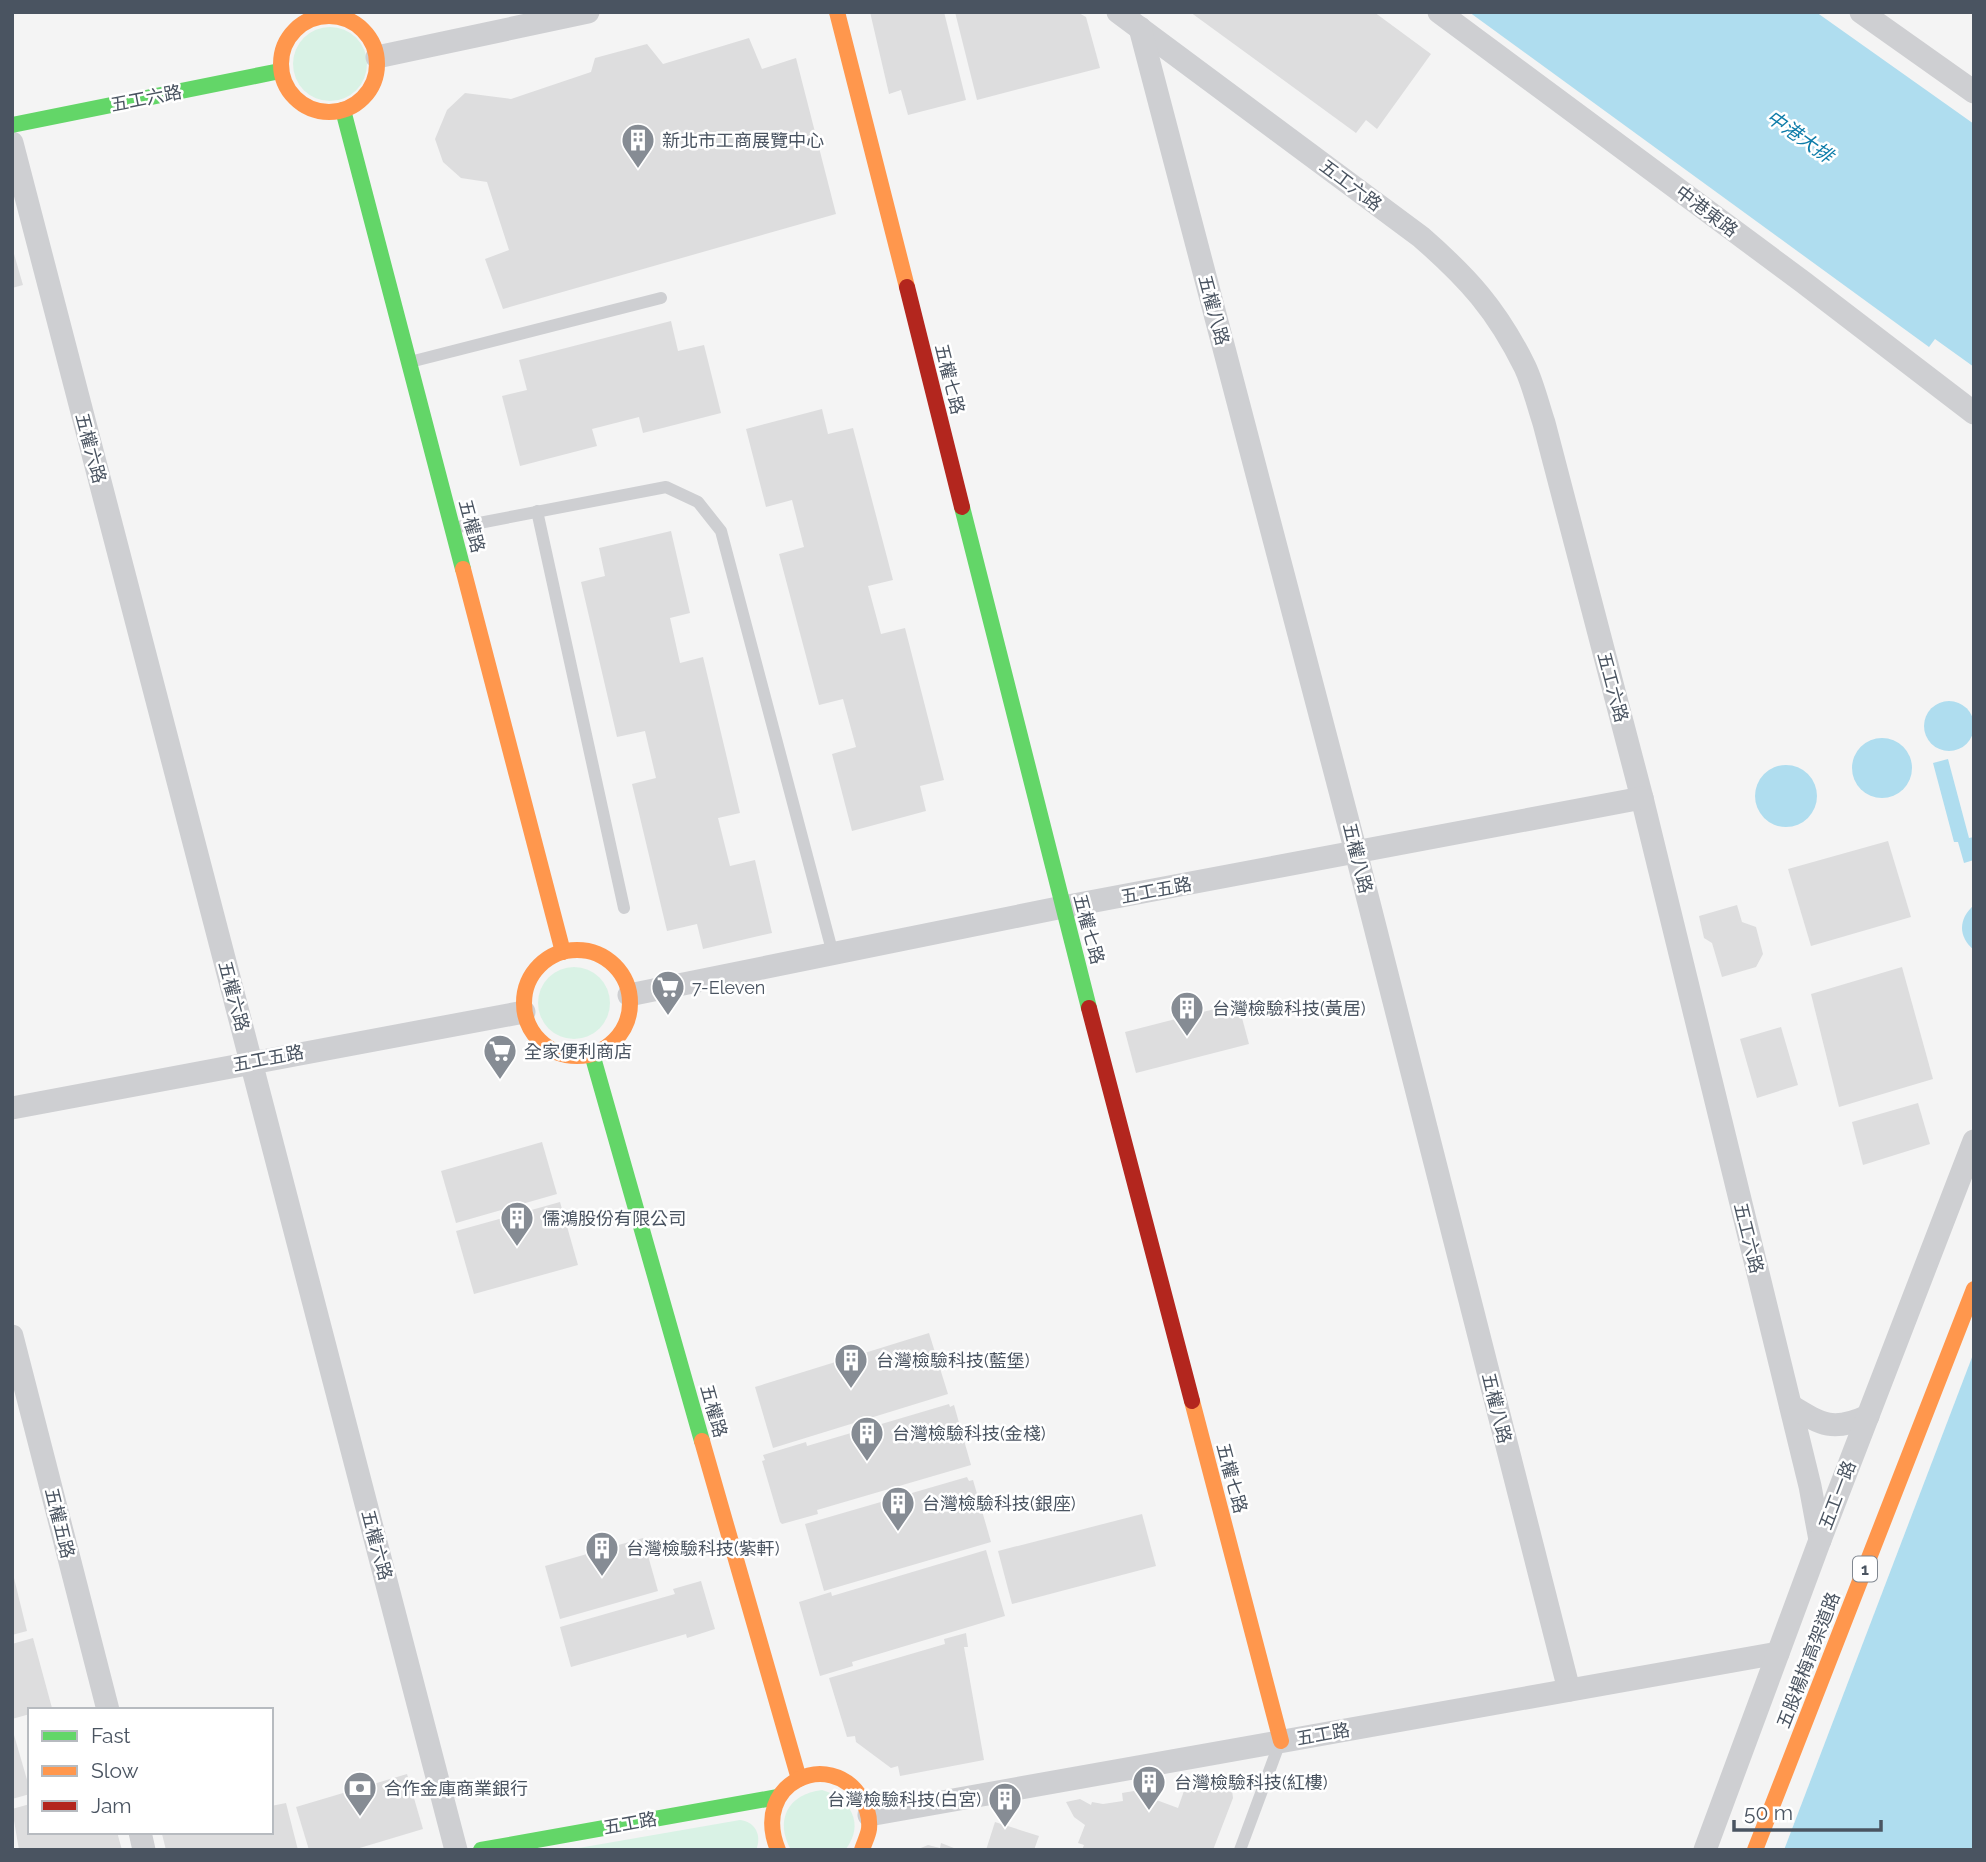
<svg xmlns="http://www.w3.org/2000/svg" width="1986" height="1862" font-family="Raleway,'Noto Sans TC',sans-serif">
  <style>
    .green { fill: #d9f2e5 }
    .water { fill: #afddef }
    .building { fill: #ddddde }
    .lines { fill: none; stroke-linecap: round; stroke-linejoin: round }
    .lane { stroke: #cecfd2; stroke-width: 12 }
    .street { stroke: #cecfd2; stroke-width: 23 }
    .fast { stroke: #63d668; stroke-width: 16 }
    .slow { stroke: #ff974d; stroke-width: 16 }
    .jam { stroke: #b3261e; stroke-width: 16 }
    .labels { text-anchor: middle; dominant-baseline: central; stroke-width: 5; stroke-linejoin: round; paint-order: stroke }
    .shield { fill: #fff; stroke: #808790; stroke-width: 2 }
    .shield-label { font-size: 16px; font-weight: bold; fill: #4a5461 }
    .street-label { font-size: 18px; fill: #4a5461; stroke: #fff }
    .poi-label { font-size: 18px; fill: #4a5461; stroke: #fff; text-anchor: start }
    .water-label { font-size: 19px; font-style: italic; fill: #0d7ca9; stroke: #fff }
  </style>
  <rect width="100%" height="100%" fill="#f4f4f4"/>
  <g class="green">
    <circle cx="330" cy="64" r="37"/>
    <circle cx="574" cy="1003" r="36"/>
    <path d="M822 1790C850 1798 866 1824 845 1850H791C774 1820 788 1794 822 1790Z"/>
    <path d="M740 1820C756 1822 762 1836 756 1850H567Z"/>
  </g>
  <g class="water">
    <path d="M1469 12H1816L1974 124V367L1935 339 1929 347Z"/>
    <circle cx="1949" cy="726" r="25"/>
    <circle cx="1882" cy="768" r="30"/>
    <path d="M1948 759 1969 838 1974 837V860L1964 863 1958 842H1954L1933 763Z"/>
    <circle cx="1786" cy="796" r="31"/>
    <path d="M1974 905V950C1958 937 1958 919 1974 905Z"/>
    <path d="M1974 1352V1850H1784Z"/>
  </g>
  <g class="building">
    <path d="M870 12H944L966 100 908 115 901 90 889 94Z"/>
    <path d="M955 12H1077L1086 17 1100 68 977 100Z"/>
    <path d="M1190 12H1374L1431 54 1377 129 1366 120 1356 133Z"/>
    <path d="M749 38 762 69 796 58 836 214 503 309 485 259 509 250 487 182 461 178 443 162 435 139 447 110 465 93 511 99 591 72 595 58 647 44 663 64Z"/>
    <path d="M12 247 23 285 12 288Z"/>
    <path d="M671 321 678 351 704 345 721 413 643 433 639 417 592 429 597 446 520 466 502 396 527 390 519 360Z"/>
    <path d="M822 409 828 434 853 428 893 580 868 586 881 634 905 628 944 780 920 786 926 811 852 831 832 754 856 747 843 699 819 705 779 554 804 547 792 500 766 507 746 429Z"/>
    <path d="M671 531 690 613 670 618 680 663 703 657 740 813 718 818 730 866 755 860 772 933 703 949 697 924 667 931 632 784 656 778 645 731 617 737 581 582 605 576 599 548Z"/>
    <path d="M1888 841 1911 917 1811 946 1788 869Z"/>
    <path d="M1737 905 1742 922 1756 927 1763 954 1756 967 1722 977 1712 943 1704 938 1699 916Z"/>
    <path d="M1902 967 1933 1079 1839 1107 1811 994Z"/>
    <path d="M1238 1003 1249 1044 1136 1073 1125 1032Z"/>
    <path d="M1781 1027 1798 1085 1757 1098 1740 1039Z"/>
    <path d="M1918 1103 1930 1144 1863 1165 1852 1122Z"/>
    <path d="M542 1142 557 1194 456 1223 441 1171Z"/>
    <path d="M560 1202 578 1265 474 1294 456 1231Z"/>
    <path d="M929 1333 948 1394 773 1448 755 1387Z"/>
    <path d="M949 1404 950 1407 954 1405 971 1465 817 1510 818 1514 782 1524 780 1522 762 1461 765 1460 763 1455 806 1442 807 1446Z"/>
    <path d="M967 1477 969 1481 973 1480 991 1542 824 1591 805 1524Z"/>
    <path d="M1142 1514 1156 1566 1012 1604 998 1551Z"/>
    <path d="M643 1538 658 1591 560 1619 545 1566Z"/>
    <path d="M986 1550 1005 1616 852 1662 853 1666 820 1676 799 1602 831 1592 832 1596Z"/>
    <path d="M13 1574 27 1631 12 1635V1575Z"/>
    <path d="M701 1581 715 1629 687 1638 686 1634 571 1667 560 1627 675 1594 673 1589Z"/>
    <path d="M966 1633 968 1647H964L984 1760 900 1776 898 1766 891 1768 856 1742 855 1736 847 1737 829 1678 945 1644 944 1639Z"/>
    <path d="M33 1638 52 1708 30 1710V1714L12 1719V1644Z"/>
    <path d="M12 1728 30 1790V1794L12 1799Z"/>
    <path d="M407 1774 423 1829 353 1850H309L296 1807Z"/>
    <path d="M1219 1783 1232 1790 1233 1798 1213 1850H1082L1084 1845 1078 1843 1085 1825 1074 1817 1066 1802 1080 1799 1091 1805 1092 1802 1103 1804 1123 1801 1122 1793 1140 1790 1142 1797 1143 1795 1178 1808 1185 1788Z"/>
    <path d="M286 1803 298 1850H166L162 1834 169 1832H271V1806Z"/>
    <path d="M30 1804V1832H117L122 1850H19L12 1809Z"/>
    <path d="M995 1822 1039 1836 1034 1850H986Z"/>
    <path d="M941 1843 959 1850H916L928 1845 940 1848Z"/>
  </g>
  <g class="lines">
    <g class="lane">
      <path d="M410 362 661 298"/>
      <path d="M537 511 624 908"/>
      <path d="M453 528 666 487 698 502 721 531 833 954"/>
      <path d="M1240 1850 1280 1742"/>
    </g>
    <g class="street">
      <path d="M1118 12 1421 237C1468 278 1497 310 1525 367 1533 384 1538 405 1544 423L1642 798 1810 1486 1820 1540"/>
      <path d="M1439 12 1803 282 1974 413"/>
      <path d="M1861 12 1974 92"/>
      <path d="M1140 28 1356 852 1569 1690"/>
      <path d="M377 57 588 12"/>
      <path d="M12 143 456 1850"/>
      <path d="M629 995 1063 907 1642 798"/>
      <path d="M12 1108 524 1012"/>
      <path d="M12 1336 108 1710"/>
      <path d="M1791 1406C1822 1425 1833 1432 1868 1416"/>
      <path d="M869 1815 1778 1653"/>
      <path d="M140 1832 144 1850"/>
      <path d="M1705 1850 1820 1540 1974 1141"/>
    </g>
    <g class="fast">
      <path d="M343 110 463 569"/>
      <path d="M12 125 280 71"/>
      <path d="M962 507 1089 1008"/>
      <path d="M592 1054 702 1441"/>
      <path d="M481 1850 778 1797"/>
    </g>
    <g class="slow">
      <path d="M837 12 907 287"/>
      <circle cx="329" cy="64" r="48"/>
      <path d="M463 569 563 952"/>
      <circle cx="577" cy="1003" r="53"/>
      <path d="M1192 1401 1281 1741"/>
      <path d="M702 1441 799 1779"/>
      <path d="M778 1850C750 1782 831 1748 861 1798 867 1807 870 1818 869 1829 868 1836 864 1843 862 1850"/>
      <path d="M1755 1850 1974 1289"/>
    </g>
    <g class="jam">
      <path d="M907 287 962 507"/>
      <path d="M1089 1008 1192 1401"/>
    </g>
  </g>
  <defs>
    <symbol id="building-pin" viewBox="-11 -11 22 30"><path d="M0 17L-7.5 6A9.5 9.5 0 1 1 7.5 6Z" fill="#868c94" stroke="#fff"/><path d="M-4-6H4V6H1V3H-1V6H-4ZM-2.5-4.3h1.7v1.8h-1.7ZM.8-4.3h1.7v1.8H.8ZM-2.5-1h1.7V.8h-1.7ZM.8-1h1.7V.8H.8Z" fill="#fff"/></symbol>
    <symbol id="supermarket-pin" viewBox="-11 -11 22 30"><path d="M0 17L-7.5 6A9.5 9.5 0 1 1 7.5 6Z" fill="#868c94" stroke="#fff"/><path d="M-6-5.5h2.5l.6 2H6L4.5 2H-2.5L-4.4-4H-6ZM-1.5 3.2a1.3 1.3 0 1 0 .1 0ZM3 3.2a1.3 1.3 0 1 0 .1 0Z" fill="#fff"/></symbol>
    <symbol id="bank-pin" viewBox="-11 -11 22 30"><path d="M0 17L-7.5 6A9.5 9.5 0 1 1 7.5 6Z" fill="#868c94" stroke="#fff"/><path d="M-6-4H6V4H-6ZM0-2.3a2.3 2.3 0 1 0 0 4.6a2.3 2.3 0 1 0 0-4.6Z" fill="#fff"/></symbol>
  </defs>
  <g fill-rule="evenodd">
    <use href="#building-pin" x="619" y="121" width="38" height="52"/>
    <use href="#supermarket-pin" x="649" y="968" width="38" height="52"/>
    <use href="#building-pin" x="1168" y="989" width="38" height="52"/>
    <use href="#supermarket-pin" x="481" y="1032" width="38" height="52"/>
    <use href="#building-pin" x="498" y="1199" width="38" height="52"/>
    <use href="#building-pin" x="832" y="1341" width="38" height="52"/>
    <use href="#building-pin" x="848" y="1414" width="38" height="52"/>
    <use href="#building-pin" x="879" y="1484" width="38" height="52"/>
    <use href="#building-pin" x="583" y="1529" width="38" height="52"/>
    <use href="#building-pin" x="1130" y="1763" width="38" height="52"/>
    <use href="#bank-pin" x="341" y="1769" width="38" height="52"/>
    <use href="#building-pin" x="986" y="1780" width="38" height="52"/>
  </g>
  <g class="labels">
    <rect class="shield" x="1853" y="1556.5" width="24" height="25" rx="5"/>
    <g class="shield-label">
      <text x="1865" y="1569">1</text>
    </g>
    <g class="street-label">
      <text transform="translate(146 98) rotate(-11)">五工六路</text>
      <text transform="translate(1351 185) rotate(37)">五工六路</text>
      <text transform="translate(1707 211) rotate(37)">中港東路</text>
      <text transform="translate(1214 310) rotate(75)">五權八路</text>
      <text transform="translate(950 379) rotate(76)">五權七路</text>
      <text transform="translate(91 448) rotate(75)">五權六路</text>
      <text transform="translate(472 526) rotate(75)">五權路</text>
      <text transform="translate(1613 687) rotate(75)">五工六路</text>
      <text transform="translate(1358 858) rotate(76)">五權八路</text>
      <text transform="translate(1156 890) rotate(-11)">五工五路</text>
      <text transform="translate(1089 929) rotate(75)">五權七路</text>
      <text transform="translate(234 996) rotate(75)">五權六路</text>
      <text transform="translate(268 1058) rotate(-11)">五工五路</text>
      <text transform="translate(1749 1238) rotate(76)">五工六路</text>
      <text transform="translate(1497 1408) rotate(76)">五權八路</text>
      <text transform="translate(714 1411) rotate(74)">五權路</text>
      <text transform="translate(1232 1478) rotate(75)">五權七路</text>
      <text transform="translate(1837 1495) rotate(-69)">五工一路</text>
      <text transform="translate(60 1523) rotate(76)">五權五路</text>
      <text transform="translate(377 1545) rotate(75)">五權六路</text>
      <text transform="translate(1808 1660) rotate(-69)">五股楊梅高架道路</text>
      <text transform="translate(1323 1734) rotate(-10)">五工路</text>
      <text transform="translate(630 1823) rotate(-10)">五工路</text>
    </g>
    <g class="poi-label">
      <text x="662" y="140">新北市工商展覽中心</text>
      <text x="692" y="987">7-Eleven</text>
      <text x="1212" y="1008">台灣檢驗科技(黃居)</text>
      <text x="524" y="1051">全家便利商店</text>
      <text x="542" y="1218">儒鴻股份有限公司</text>
      <text x="876" y="1360">台灣檢驗科技(藍堡)</text>
      <text x="892" y="1433">台灣檢驗科技(金棧)</text>
      <text x="922" y="1503">台灣檢驗科技(銀座)</text>
      <text x="626" y="1548">台灣檢驗科技(紫軒)</text>
      <text x="1174" y="1782">台灣檢驗科技(紅樓)</text>
      <text x="384" y="1788">合作金庫商業銀行</text>
      <text x="981" y="1799" text-anchor="end">台灣檢驗科技(白宮)</text>
    </g>
    <g class="water-label">
      <text transform="translate(1800 136) rotate(35)">中港大排</text>
    </g>
  </g>
  <rect width="1986" height="1862" fill="none" stroke="#4a5461" stroke-width="28"/>
  <rect x="28" y="1708" width="245" height="126" fill="#ffffff" stroke="#b7bbc0" stroke-width="2"/>
  <rect x="42" y="1731" width="35" height="10" fill="#63d668" stroke="#b7bbc0" stroke-width="2"/>
  <text x="91" y="1743" font-size="21" fill="#4a5461">Fast</text>
  <rect x="42" y="1766" width="35" height="10" fill="#ff974d" stroke="#b7bbc0" stroke-width="2"/>
  <text x="91" y="1778" font-size="21" fill="#4a5461">Slow</text>
  <rect x="42" y="1801" width="35" height="10" fill="#b3261e" stroke="#b7bbc0" stroke-width="2"/>
  <text x="91" y="1813" font-size="21" fill="#4a5461">Jam</text>
  <path d="M1734 1820v10h147v-10" fill="none" stroke="#4a5461" stroke-width="3.5"/>
  <text x="1744" y="1820" font-size="21" fill="#4a5461" stroke="#ffffff" stroke-width="5" paint-order="stroke">50 m</text>
</svg>
